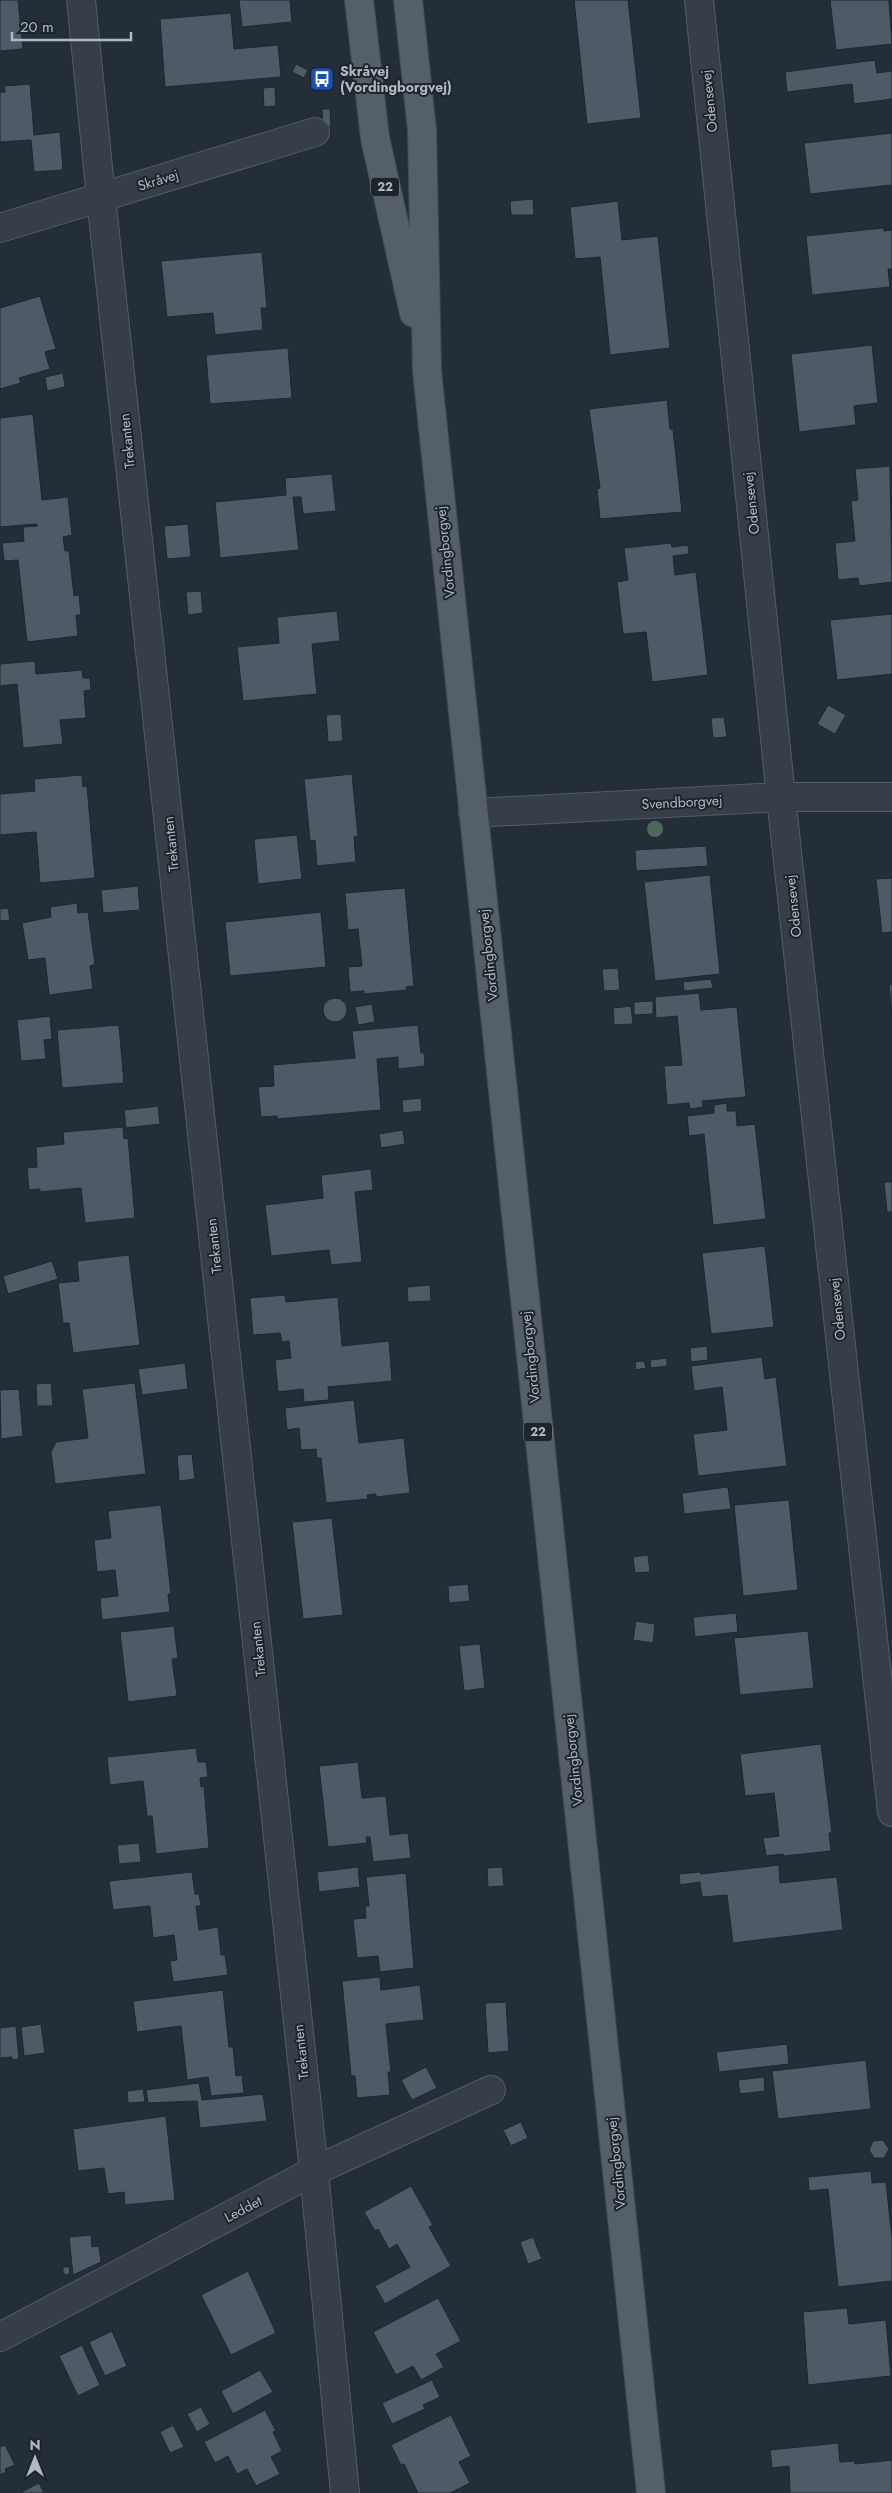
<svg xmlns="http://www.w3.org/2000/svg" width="892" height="2493" font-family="Jost,sans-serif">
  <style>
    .building { fill: #4e5a65; stroke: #1e262e }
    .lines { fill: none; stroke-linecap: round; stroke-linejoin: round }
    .minor-casing { stroke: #545d65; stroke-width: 30 }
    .primary-casing { stroke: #434b53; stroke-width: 30 }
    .minor { stroke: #363f47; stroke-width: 28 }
    .primary { stroke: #545f67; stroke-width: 28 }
    .tree { fill: #4e6859 }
    .labels { text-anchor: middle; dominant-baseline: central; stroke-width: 4; stroke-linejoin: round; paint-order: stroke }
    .shield { fill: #1c242c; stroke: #848d96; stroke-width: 1 }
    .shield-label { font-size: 12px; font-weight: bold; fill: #b1bac3 }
    .poi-label { font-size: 14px; font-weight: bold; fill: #b1bac3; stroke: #1c242c; text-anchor: start }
    .street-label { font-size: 14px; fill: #b1bac3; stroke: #1c242c }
  </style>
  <rect width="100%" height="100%" fill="#232e36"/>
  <g class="building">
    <path d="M0 0H18L23 49 0 51Z"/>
    <path d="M239 0H290L292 22 242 27Z"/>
    <path d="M574 0H628L641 118 587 124Z"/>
    <path d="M830 0H889L892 44 836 50Z"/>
    <path d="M231 13 234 49 278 45 281 77 165 87 160 19Z"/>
    <path d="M875 60 877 73 892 71V99L854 104 852 84 787 92 785 72Z"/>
    <path d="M296 64 308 70 304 78 292 72Z"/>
    <path d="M30 84 34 135 60 132 63 170 34 172 31 140 0 142V92H5L4 86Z"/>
    <path d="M275 87 276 106 264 107 263 88Z"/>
    <path d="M322 109H330L331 126 323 127Z"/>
    <path d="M892 133V185L810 194 804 143Z"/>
    <path d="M533 199 534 215H511L510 201Z"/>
    <path d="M618 201 622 240 658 236 670 348 610 355 600 257 575 259 570 207Z"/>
    <path d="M883 228 884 231 892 230V269H888L890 287 812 295 806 236Z"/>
    <path d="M262 252 267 308H261L263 330 215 335 213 313 167 317 161 261Z"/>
    <path d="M40 296 56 349 45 352 50 369 19 378 21 383 0 389V308Z"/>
    <path d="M872 345 878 403 854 406 856 425 799 432 791 354Z"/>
    <path d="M288 348 292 398 210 404 206 355Z"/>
    <path d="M63 373 65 387 47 391 45 377Z"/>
    <path d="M667 400 670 429H673L682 512 600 519 597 489 600 488 589 409Z"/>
    <path d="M33 414 42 500 68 497 72 535 63 537 65 551H69L74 596 79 595 81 615H76L78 636 27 642 18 560 4 561 2 543 24 541 23 527 37 526V524L0 527V418Z"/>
    <path d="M890 466 892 582 859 586 858 578 838 580 835 543 855 541 851 501 858 500 855 469Z"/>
    <path d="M332 474 336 511 303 514 301 497H293L299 550 220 558 215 502 286 495 285 478Z"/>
    <path d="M188 524 191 557 167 559 164 526Z"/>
    <path d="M671 543 672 547 688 545 689 554 673 556 675 575 696 572 708 675 652 682 646 632 623 634 617 582 628 580 624 548Z"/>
    <path d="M201 591 203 613 188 615 186 592Z"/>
    <path d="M337 611 340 641 312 644 317 694 243 701 237 647 279 643 277 617Z"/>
    <path d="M892 614V674L837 680 830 620Z"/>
    <path d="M35 661 36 674 82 670 83 678H90L91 690 84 691 86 718 60 720 63 744 23 748 17 684 0 686V664Z"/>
    <path d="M828 705 846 715 835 734 817 724Z"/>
    <path d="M341 714 343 741 328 742 326 715Z"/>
    <path d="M724 717 727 737 713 738 711 718Z"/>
    <path d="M352 774 358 836 354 837 356 862 317 866 315 840 310 841 304 779Z"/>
    <path d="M82 775 83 787 87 786 95 878 40 883 36 832 0 835V794L35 791 34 779Z"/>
    <path d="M297 835 302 879 258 884 254 839Z"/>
    <path d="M706 846 708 866 636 871 635 850Z"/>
    <path d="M710 875 720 974 655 981 644 882Z"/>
    <path d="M892 878V932L882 933 876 879Z"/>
    <path d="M138 886 140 910 103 913 101 890Z"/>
    <path d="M405 888 414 986 406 987 407 990 364 994V991L350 992 348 967 362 966 358 929 348 930 345 893Z"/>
    <path d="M77 903 78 913 88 912 95 964 90 966 93 989 49 995 45 958 28 960 22 923 51 917 50 907Z"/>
    <path d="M8 908 10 920 0 921V909Z"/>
    <path d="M321 912 326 967 230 976 225 922Z"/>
    <path d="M618 968 620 990 604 991 602 969Z"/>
    <path d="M711 979 713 988 684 991 683 982Z"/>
    <path d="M892 984V1017L889 985Z"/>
    <path d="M699 993 701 1010 737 1007 746 1097 702 1101 703 1107 690 1109 689 1103 667 1105 664 1066 682 1065 677 1016 656 1018 655 997Z"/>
    <circle cx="335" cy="1010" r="12"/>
    <path d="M653 1001V1014L634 1015V1002Z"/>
    <path d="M372 1004 375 1022 358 1025 355 1007Z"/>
    <path d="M631 1006 633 1024 614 1025 613 1008Z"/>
    <path d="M50 1016 52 1039 44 1040 46 1059 21 1061 17 1020Z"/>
    <path d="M119 1025 124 1083 62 1088 57 1030Z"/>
    <path d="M418 1025 421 1053H424L425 1066 398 1069V1057L377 1059 381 1110 277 1119V1116L261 1117 258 1087 274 1086 273 1065 355 1058 352 1031Z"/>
    <path d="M421 1098 422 1111 403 1113 402 1100Z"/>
    <path d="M727 1103V1111H736L737 1126 755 1124 766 1219 713 1225 704 1134 689 1136 687 1116 714 1113V1105Z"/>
    <path d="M158 1106 160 1124 126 1128 124 1110Z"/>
    <path d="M123 1127 124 1139 128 1138 135 1218 85 1223 81 1188 40 1192V1189L29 1190 27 1168 37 1167 36 1147 64 1144 63 1132Z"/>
    <path d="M403 1130 405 1144 381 1148 379 1134Z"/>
    <path d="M371 1169 373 1190 355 1192 362 1262 331 1265 329 1250 271 1256 265 1205 323 1198 321 1175Z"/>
    <path d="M884 1182H892V1212H887Z"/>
    <path d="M765 1246 774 1327 711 1334 702 1253Z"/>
    <path d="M129 1255 140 1345 73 1353 69 1323H63L58 1283 79 1281 77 1261Z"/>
    <path d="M52 1261 58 1279 8 1294 3 1276Z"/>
    <path d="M430 1285 431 1301 408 1302 407 1287Z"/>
    <path d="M285 1295 286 1302 338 1297 342 1346 389 1341 392 1381 328 1387 329 1400 304 1402 303 1389 278 1392 275 1360 291 1358 289 1341 282 1342 280 1333 253 1335 250 1298Z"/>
    <path d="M707 1346 708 1360 691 1362 690 1348Z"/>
    <path d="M762 1357 765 1379 776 1377 787 1466 698 1476 693 1434 727 1430 722 1387 694 1391 691 1366Z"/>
    <path d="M667 1358V1366L651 1368 650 1360Z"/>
    <path d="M644 1361 646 1368 636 1370 635 1362Z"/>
    <path d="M185 1363 188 1389 142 1395 138 1369Z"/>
    <path d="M51 1383 53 1406H37L36 1384Z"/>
    <path d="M135 1383 146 1474 55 1484 51 1452 56 1442 88 1438 82 1389Z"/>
    <path d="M19 1389 23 1436 1 1439 0 1390Z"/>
    <path d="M354 1400 359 1443 404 1438 410 1493 376 1497V1494L367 1495 368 1499 326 1503 321 1458H317L316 1449 301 1450 299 1428 287 1430 285 1408Z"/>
    <path d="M192 1454 195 1479 179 1481 177 1455Z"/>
    <path d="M728 1487 731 1509 684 1514 682 1493Z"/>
    <path d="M789 1500 798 1590 743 1596 734 1505Z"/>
    <path d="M161 1505 171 1594H168L170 1612 102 1620 100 1598 118 1596 115 1570 97 1572 94 1540 111 1538 108 1511Z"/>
    <path d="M332 1518 343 1615 303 1619 292 1522Z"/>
    <path d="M648 1555 650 1572 635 1573 633 1557Z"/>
    <path d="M468 1584 470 1601 449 1603 448 1586Z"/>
    <path d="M736 1613 738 1632 695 1637 693 1617Z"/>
    <path d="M636 1621 655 1624 653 1643 633 1640Z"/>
    <path d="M174 1626 178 1658 172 1659 177 1696 128 1702 120 1632Z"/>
    <path d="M808 1631 814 1688 740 1695 734 1638Z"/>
    <path d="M480 1644 485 1688 464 1691 459 1646Z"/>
    <path d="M821 1744 832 1833H829L831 1851 784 1856 783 1854 766 1856 763 1838 779 1836 774 1793 745 1796 740 1754Z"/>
    <path d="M196 1748 198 1762H206L208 1777 200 1778 201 1787 204 1786 209 1848 156 1854 152 1816H147L143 1781 110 1785 107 1757Z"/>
    <path d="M358 1762 362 1798 386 1796 390 1835 408 1833 411 1858 373 1862 370 1837H366L367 1843 328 1847 319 1766Z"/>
    <path d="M139 1843 141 1862 119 1864 117 1845Z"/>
    <path d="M779 1865 780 1883 837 1877 843 1930 733 1943 727 1895 702 1897 700 1882 680 1885 679 1874 700 1872 701 1874Z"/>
    <path d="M358 1867 360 1887 319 1892 317 1872Z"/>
    <path d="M502 1867 504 1886 488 1887 487 1868Z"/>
    <path d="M192 1872 195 1894H199L201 1906H196L199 1930 218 1927 221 1955H225L228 1975 173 1982 170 1961 177 1960 174 1935 153 1938 150 1906 113 1910 109 1881Z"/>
    <path d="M406 1873 414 1968 380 1972 378 1956 357 1958 353 1919 366 1918 365 1906H369L366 1877Z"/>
    <path d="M380 1977 381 1990 420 1985 424 2020 386 2024 391 2072H388L390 2095 357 2098 355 2076H351L342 1981Z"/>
    <path d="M223 1990 229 2047H233L236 2076 242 2075 244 2093 211 2096 208 2077 187 2080 181 2026 137 2032 133 2001Z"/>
    <path d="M506 2002 509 2051 488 2053 485 2003Z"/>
    <path d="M41 2024 45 2053 24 2056 21 2027Z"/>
    <path d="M16 2026 19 2059 12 2060V2057L0 2058V2028Z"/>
    <path d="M787 2044 789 2064 719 2072 716 2052Z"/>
    <path d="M866 2060 871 2109 778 2119 772 2071Z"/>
    <path d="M426 2067 437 2088 412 2100 401 2080Z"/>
    <path d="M764 2077 765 2091 740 2094 738 2080Z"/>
    <path d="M199 2083 202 2100 263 2094 267 2121 200 2128 197 2101 148 2103 146 2090Z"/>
    <path d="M143 2089 145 2102 128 2103 127 2091Z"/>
    <path d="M166 2116 175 2200 125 2205 124 2192 108 2194 104 2168 78 2171 73 2129Z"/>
    <path d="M521 2122 528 2138 511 2146 503 2130Z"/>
    <path d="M883 2140 889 2149 884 2158H874L869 2150 873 2141Z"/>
    <path d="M871 2171 872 2183 886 2182 892 2239V2281L838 2287 828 2189 809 2191 808 2177Z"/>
    <path d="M411 2186 433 2225 429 2227 451 2266 385 2304 375 2286 410 2267 397 2244 389 2249 378 2229 375 2231 364 2212Z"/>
    <path d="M91 2235 92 2247 99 2246 101 2262 73 2275 69 2237Z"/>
    <path d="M533 2237 542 2259 528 2264 520 2242Z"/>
    <path d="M63 2267H70L69 2275 63 2274Z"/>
    <path d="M248 2271 276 2333 231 2355 201 2295Z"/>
    <path d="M438 2298 461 2341 436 2354 444 2367 421 2380 413 2366 396 2375 373 2332Z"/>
    <path d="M847 2308 849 2324 886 2320 891 2376 808 2385 803 2312Z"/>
    <path d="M112 2331 127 2366 105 2376 89 2342Z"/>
    <path d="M82 2345 100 2385 78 2396 59 2356Z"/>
    <path d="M260 2370 273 2392 233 2414 221 2391Z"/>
    <path d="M432 2380 440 2397 423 2405 425 2409 392 2424 382 2403Z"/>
    <path d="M201 2407 210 2424 197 2432 187 2414Z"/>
    <path d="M265 2410 276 2431 273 2432 282 2451 271 2457 280 2474 256 2486 247 2469 237 2474 228 2456 215 2463 204 2442Z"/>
    <path d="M451 2415 471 2456 459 2462 470 2483 450 2493H418L404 2464 401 2465 391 2445Z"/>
    <path d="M173 2425 184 2447 170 2453 160 2432Z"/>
    <path d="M838 2443 840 2462 854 2461 855 2464 892 2460V2493H790L789 2466 772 2468 770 2450Z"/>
    <path d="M5 2445 15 2465 5 2469 6 2472 0 2475V2447Z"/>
    <path d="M39 2483 44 2493H20Z"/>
  </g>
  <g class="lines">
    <defs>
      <g id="minor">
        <path d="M81 0 101 197 314 2171 345 2493"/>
        <path d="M699 0 781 797 892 1812"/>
        <path d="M0 228 315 132"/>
        <path d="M473 813 781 797H892"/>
        <path d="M0 2337 314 2171 491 2090"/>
      </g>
      <g id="primary">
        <path d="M359 0 375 138 414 313"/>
        <path d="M408 0 422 130 427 371 651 2493"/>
      </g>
    </defs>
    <use href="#minor" class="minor-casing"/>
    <use href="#primary" class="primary-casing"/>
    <use href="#minor" class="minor"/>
    <use href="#primary" class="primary"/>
  </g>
  <circle class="tree" cx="655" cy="829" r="8"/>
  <defs>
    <symbol id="bus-square" viewBox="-11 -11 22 22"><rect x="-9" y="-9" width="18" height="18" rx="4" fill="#1a4fb4" stroke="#1c242c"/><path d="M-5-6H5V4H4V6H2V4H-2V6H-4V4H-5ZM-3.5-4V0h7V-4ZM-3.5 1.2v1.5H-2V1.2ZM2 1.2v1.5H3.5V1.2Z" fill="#fff"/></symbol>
  </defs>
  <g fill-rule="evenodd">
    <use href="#bus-square" x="308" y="65" width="28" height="28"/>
  </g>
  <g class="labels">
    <g class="shield">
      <rect x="371" y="177.5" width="28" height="19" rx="4"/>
      <rect x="524" y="1422.5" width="28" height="19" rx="4"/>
    </g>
    <g class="shield-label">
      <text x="385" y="187">22</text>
      <text x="538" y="1432">22</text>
    </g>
    <g class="poi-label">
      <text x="340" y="71">Skråvej<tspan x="340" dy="16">(Vordingborgvej)</tspan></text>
    </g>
    <g class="street-label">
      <text transform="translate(709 101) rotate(-96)">Odensevej</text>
      <text transform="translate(158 180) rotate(-17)">Skråvej</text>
      <text transform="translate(127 441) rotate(-96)">Trekanten</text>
      <text transform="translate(751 503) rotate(-96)">Odensevej</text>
      <text transform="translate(445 552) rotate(-96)">Vordingborgvej</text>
      <text transform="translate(682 802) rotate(-3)">Svendborgvej</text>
      <text transform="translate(171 844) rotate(-96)">Trekanten</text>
      <text transform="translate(793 906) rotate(-96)">Odensevej</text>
      <text transform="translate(488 955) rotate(-96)">Vordingborgvej</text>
      <text transform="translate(214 1246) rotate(-96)">Trekanten</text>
      <text transform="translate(837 1309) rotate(-96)">Odensevej</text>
      <text transform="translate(530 1357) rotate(-96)">Vordingborgvej</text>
      <text transform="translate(258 1649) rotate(-96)">Trekanten</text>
      <text transform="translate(573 1760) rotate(-96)">Vordingborgvej</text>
      <text transform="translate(301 2052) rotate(-96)">Trekanten</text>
      <text transform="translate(616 2163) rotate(-96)">Vordingborgvej</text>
      <text transform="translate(243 2209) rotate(-28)">Leddet</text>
    </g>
  </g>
  <g transform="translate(35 2458)" stroke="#1c242c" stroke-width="4" paint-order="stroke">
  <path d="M0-4L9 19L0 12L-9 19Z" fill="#b1bac3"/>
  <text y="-8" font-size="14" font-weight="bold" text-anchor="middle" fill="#b1bac3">N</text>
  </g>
  <path d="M12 32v8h119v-8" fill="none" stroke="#b1bac3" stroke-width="2.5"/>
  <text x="20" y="32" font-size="15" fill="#b1bac3" stroke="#1c242c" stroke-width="4" paint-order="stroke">20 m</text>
</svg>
